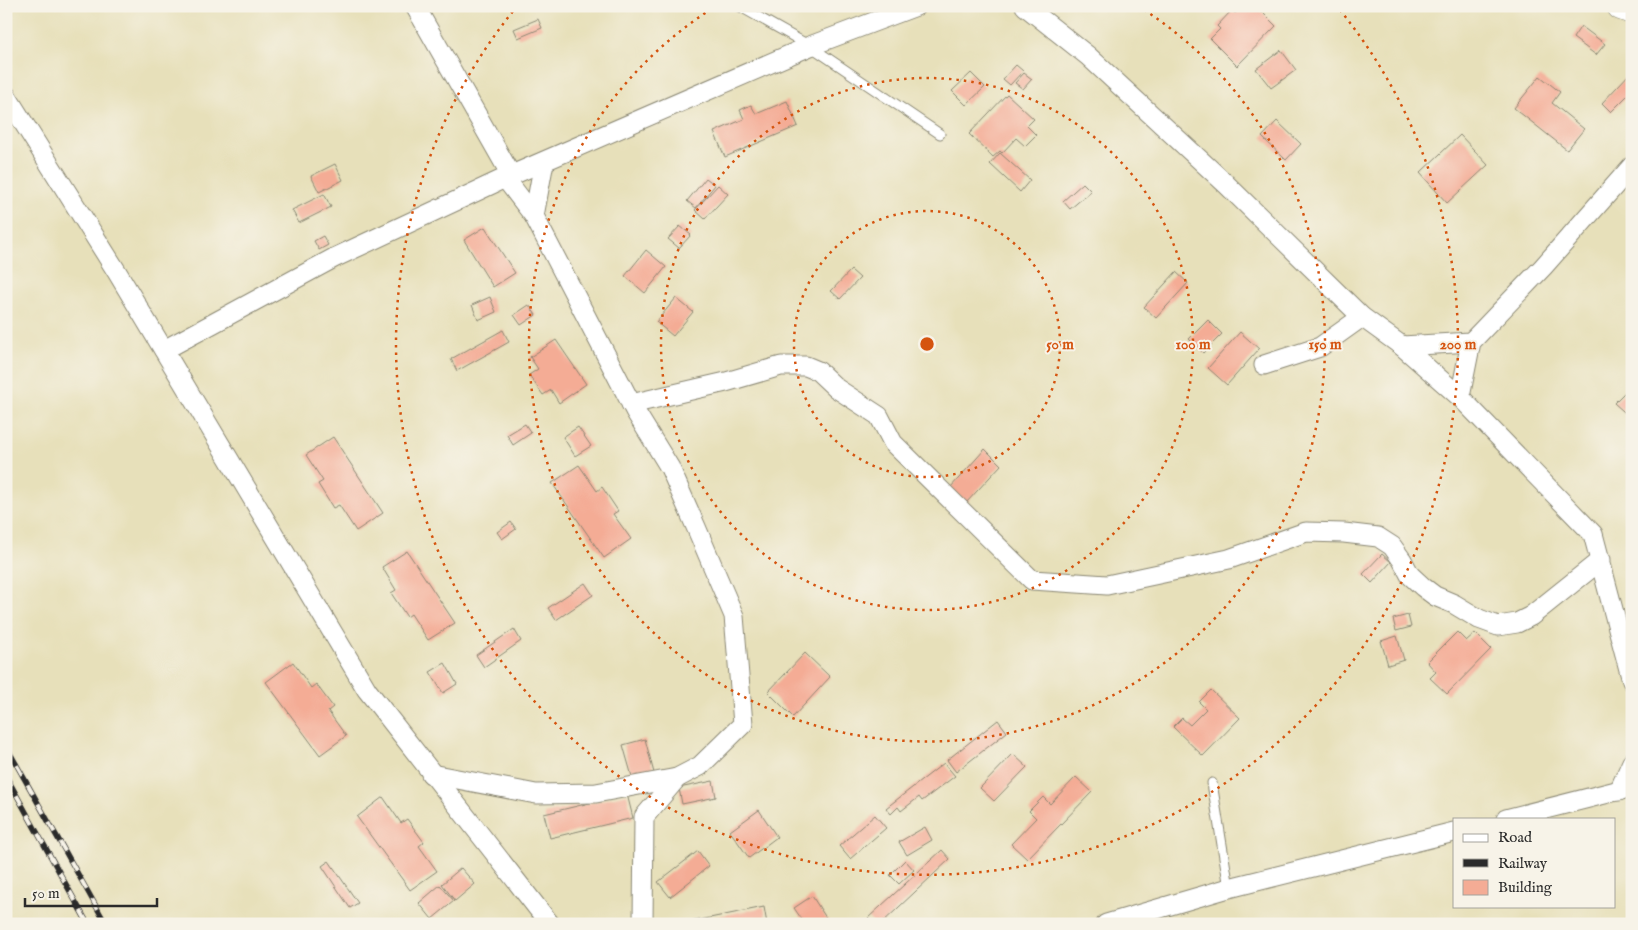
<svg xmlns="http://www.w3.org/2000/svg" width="1638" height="930" font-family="'IM FELL English',serif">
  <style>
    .building { fill: #f4ac95 }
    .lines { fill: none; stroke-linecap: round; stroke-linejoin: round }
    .lane-casing { stroke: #898672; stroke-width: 11 }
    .street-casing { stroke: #898672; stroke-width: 21 }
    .primary-casing { stroke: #898672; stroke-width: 29 }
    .path { stroke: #898672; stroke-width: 3; stroke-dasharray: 4 4; stroke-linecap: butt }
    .lane { stroke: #fff; stroke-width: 9 }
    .street { stroke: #fff; stroke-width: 19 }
    .primary { stroke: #fff; stroke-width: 28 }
    .rail-casing { stroke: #2b2b2b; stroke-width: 5.5 }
    .rail { stroke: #f7f3e8; stroke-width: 4; stroke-dasharray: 11; stroke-linecap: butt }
    .ring { fill: none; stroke: #d5540f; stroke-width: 2.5; stroke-dasharray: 2.5 5 }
    .centre { fill: #d5540f; stroke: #f7f3e8; stroke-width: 2.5 }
    .ring-label { font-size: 15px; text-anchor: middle; font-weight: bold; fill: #d5540f; stroke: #f7f3e8; stroke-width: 4; stroke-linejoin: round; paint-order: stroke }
  </style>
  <rect width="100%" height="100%" fill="#f7f3e8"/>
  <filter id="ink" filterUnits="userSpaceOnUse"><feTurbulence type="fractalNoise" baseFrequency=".02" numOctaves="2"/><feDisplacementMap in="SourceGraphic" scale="10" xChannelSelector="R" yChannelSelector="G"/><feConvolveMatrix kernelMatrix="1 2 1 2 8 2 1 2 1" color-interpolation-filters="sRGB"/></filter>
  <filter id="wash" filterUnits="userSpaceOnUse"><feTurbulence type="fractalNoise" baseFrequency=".0096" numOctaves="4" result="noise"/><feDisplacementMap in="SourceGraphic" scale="20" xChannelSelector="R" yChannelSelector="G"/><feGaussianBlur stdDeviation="1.12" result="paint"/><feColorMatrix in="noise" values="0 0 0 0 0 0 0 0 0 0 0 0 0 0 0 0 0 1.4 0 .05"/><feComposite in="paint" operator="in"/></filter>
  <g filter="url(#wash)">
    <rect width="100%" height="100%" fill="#e7e0ba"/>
    <g id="blocks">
      <g class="building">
        <path d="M1242 6H1256L1276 26 1237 66 1210 39 1220 29 1217 26 1232 10 1235 13Z"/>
        <path d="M538 19 542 28 518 38 514 29Z"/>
        <path d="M1581 26 1605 44 1596 55 1573 38Z"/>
        <path d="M1281 50 1296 70 1271 88 1256 69Z"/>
        <path d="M1016 65 1023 71 1010 85 1003 79Z"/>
        <path d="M1632 71V91L1611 112 1602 103Z"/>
        <path d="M971 73 985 87 966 105 952 91Z"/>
        <path d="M1024 73 1032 79 1023 89 1015 83Z"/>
        <path d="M1540 76 1560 92 1552 103 1584 129 1567 150 1514 108Z"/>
        <path d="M1007 94 1034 119 1027 126 1036 135 1025 146 1016 138 1002 153 1000 151 993 157 969 134Z"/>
        <path d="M787 101 798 126 725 157 714 132 744 119 740 110 751 105 756 114Z"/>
        <path d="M1277 121 1301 144 1286 160 1262 137Z"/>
        <path d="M1460 135 1488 165 1447 203 1420 173Z"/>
        <path d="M1000 153 1030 180 1020 192 990 164Z"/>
        <path d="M335 164 343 180 319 192 311 176Z"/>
        <path d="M706 178 715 185 696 208 687 201Z"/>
        <path d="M1083 183 1091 191 1070 209 1063 201Z"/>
        <path d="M718 185 728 194 705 219 695 210Z"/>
        <path d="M324 194 331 207 299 223 292 210Z"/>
        <path d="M680 226 691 235 679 248 668 239Z"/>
        <path d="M485 227 515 273 493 287 464 240Z"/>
        <path d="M323 236 328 245 319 250 314 241Z"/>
        <path d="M646 250 666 267 645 293 625 276Z"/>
        <path d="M851 270 860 278 840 299 831 291Z"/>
        <path d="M1176 272 1188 283 1156 318 1144 307Z"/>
        <path d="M490 297 496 312 478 320 472 305Z"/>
        <path d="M676 298 693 312 673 336 656 322Z"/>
        <path d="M529 305 536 315 521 325 514 315Z"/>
        <path d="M1208 320 1222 334 1203 353 1189 339Z"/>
        <path d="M503 330 509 342 457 371 451 359Z"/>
        <path d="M1240 332 1259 349 1227 385 1208 368Z"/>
        <path d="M556 340 586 384 559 403 551 390 543 395 529 375 538 369 530 357Z"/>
        <path d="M1632 385V419L1614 403Z"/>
        <path d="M525 424 531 433 513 445 507 435Z"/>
        <path d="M578 427 591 446 575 456 563 437Z"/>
        <path d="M333 437 383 513 356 531 339 505 333 508 318 484 323 481 306 455Z"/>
        <path d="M985 449 1001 465 966 503 950 488Z"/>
        <path d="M579 465 597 491 602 487 618 511 613 514 631 539 604 558 552 483Z"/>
        <path d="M511 522 516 529 502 539 497 532Z"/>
        <path d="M407 551 455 623 428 640 411 614 407 617 391 593 396 590 382 567Z"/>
        <path d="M1382 554 1391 562 1372 583 1363 574Z"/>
        <path d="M585 583 593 595 556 620 548 608Z"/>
        <path d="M1408 615 1411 627 1396 631 1393 619Z"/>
        <path d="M514 629 521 641 484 667 476 655Z"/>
        <path d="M1457 632 1466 641 1475 633 1491 649 1447 694 1430 678 1436 672 1427 662Z"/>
        <path d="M1397 636 1404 660 1388 665 1381 641Z"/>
        <path d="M805 653 830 677 793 717 768 692Z"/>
        <path d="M293 662 311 688 316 684 333 707 328 711 346 736 320 755 266 682Z"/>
        <path d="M445 663 457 684 443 693 430 672Z"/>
        <path d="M1211 690 1240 718 1203 756 1173 727 1182 718 1190 725 1206 709 1199 702Z"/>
        <path d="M998 720 1007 732 956 772 947 760Z"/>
        <path d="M645 739 654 773 633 780 623 745Z"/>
        <path d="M1013 754 1027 767 994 801 980 788Z"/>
        <path d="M944 763 955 776 922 801 919 797 901 811 898 807 891 814 886 808Z"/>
        <path d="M1076 777 1092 792 1027 859 1011 844 1036 818 1029 811 1043 797 1050 804Z"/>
        <path d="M713 781 716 797 682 804 679 788Z"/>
        <path d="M627 794 633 818 550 838 544 814Z"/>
        <path d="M383 797 401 823 407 819 424 842 419 846 437 871 410 890 357 817Z"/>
        <path d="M759 810 777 837 749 858 730 831Z"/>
        <path d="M875 815 886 828 850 859 839 846Z"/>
        <path d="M925 827 932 840 907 855 899 842Z"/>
        <path d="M942 850 950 859 881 924H874L868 918Z"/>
        <path d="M698 851 709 866 670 897 658 882Z"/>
        <path d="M905 860 914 870 899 884 890 875Z"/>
        <path d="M329 861 358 903 350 908 322 866Z"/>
        <path d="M461 868 475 884 455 901 442 884Z"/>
        <path d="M440 885 454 901 432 919 419 903Z"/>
        <path d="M812 896 830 924H805L794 908Z"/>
        <path d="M764 907 767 924H685V923Z"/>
      </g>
    </g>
  </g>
  <g filter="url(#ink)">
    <use href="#blocks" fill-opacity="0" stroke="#898672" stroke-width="1"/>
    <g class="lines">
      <defs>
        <g id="lane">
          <path d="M739 6 810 46 940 134"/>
          <path d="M1212 783 1229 888"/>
        </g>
        <g id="street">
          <path d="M415 6 511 175"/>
          <path d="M1025 6 1088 56 1226 184 1362 317 1402 346 1460 397 1593 534 1632 681"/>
          <path d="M6 95 117 272 367 690 550 924"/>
          <path d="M534 216 544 162"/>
          <path d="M1402 346 1471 342"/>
          <path d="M164 350 334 258 505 178 810 46 916 6"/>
          <path d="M1264 365 1320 347 1362 317"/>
          <path d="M1460 397 1471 342 1543 267 1632 166"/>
          <path d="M631 404 726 382 781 366H806L818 371 836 388 879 416 893 443 1032 580 1107 585 1229 559 1306 532 1344 533 1378 537 1392 546 1402 560 1410 575 1423 587 1435 596 1454 604 1479 619 1498 626 1517 623 1531 616 1601 560"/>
          <path d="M431 774 536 794 596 793 677 778 700 766 743 724 734 616 696 527 670 468 635 411 534 216 505 178"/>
          <path d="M1619 791 1632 762"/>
          <path d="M1506 819 1632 787"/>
          <path d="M643 924 644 817 677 778"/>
          <path d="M1106 924 1229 888 1454 832"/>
        </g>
        <path id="primary" d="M1621 6 1632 10"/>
      </defs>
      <use href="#lane" class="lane-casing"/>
      <use href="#street" class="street-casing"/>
      <use href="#primary" class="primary-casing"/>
      <path class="path" d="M6 23 14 6"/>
      <use href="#lane" class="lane"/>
      <use href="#street" class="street"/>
      <use href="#primary" class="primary"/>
      <defs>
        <g id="rail">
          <path d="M6 746 106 924"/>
          <path d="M6 776 88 924"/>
        </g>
      </defs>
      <use href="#rail" class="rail-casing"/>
      <use href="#rail" class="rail"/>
    </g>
  </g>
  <g class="ring">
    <circle cx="927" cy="344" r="133"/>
    <circle cx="927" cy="344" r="266"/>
    <path d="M1138 6A398 398 0 1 1 716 6"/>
    <path d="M1340 10A531 531 0 1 1 514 10"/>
  </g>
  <circle cx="927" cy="344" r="8" class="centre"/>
  <g class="ring-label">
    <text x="1060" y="349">50 m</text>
    <text x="1193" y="349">100 m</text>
    <text x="1325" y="349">150 m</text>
    <text x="1458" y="349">200 m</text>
  </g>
  <rect width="1638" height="930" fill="none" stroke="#f7f3e8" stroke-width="25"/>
  <rect x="1453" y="818" width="162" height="90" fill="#f7f3e8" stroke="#a5a39c"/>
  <rect x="1463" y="834" width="25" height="8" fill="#ffffff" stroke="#a5a39c"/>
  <text x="1498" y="842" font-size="15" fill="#2b2b2b">Road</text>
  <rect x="1463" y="859" width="25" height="8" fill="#2b2b2b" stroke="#a5a39c"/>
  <text x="1498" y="868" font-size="15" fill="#2b2b2b">Railway</text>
  <rect x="1463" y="880" width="25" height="15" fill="#f4ac95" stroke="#a5a39c"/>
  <text x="1498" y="892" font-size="15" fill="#2b2b2b">Building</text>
  <path d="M25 898v8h132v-8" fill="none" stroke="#2b2b2b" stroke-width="2.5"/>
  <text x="32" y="898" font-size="15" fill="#2b2b2b" stroke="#f7f3e8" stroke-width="4" paint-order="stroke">50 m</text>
</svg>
